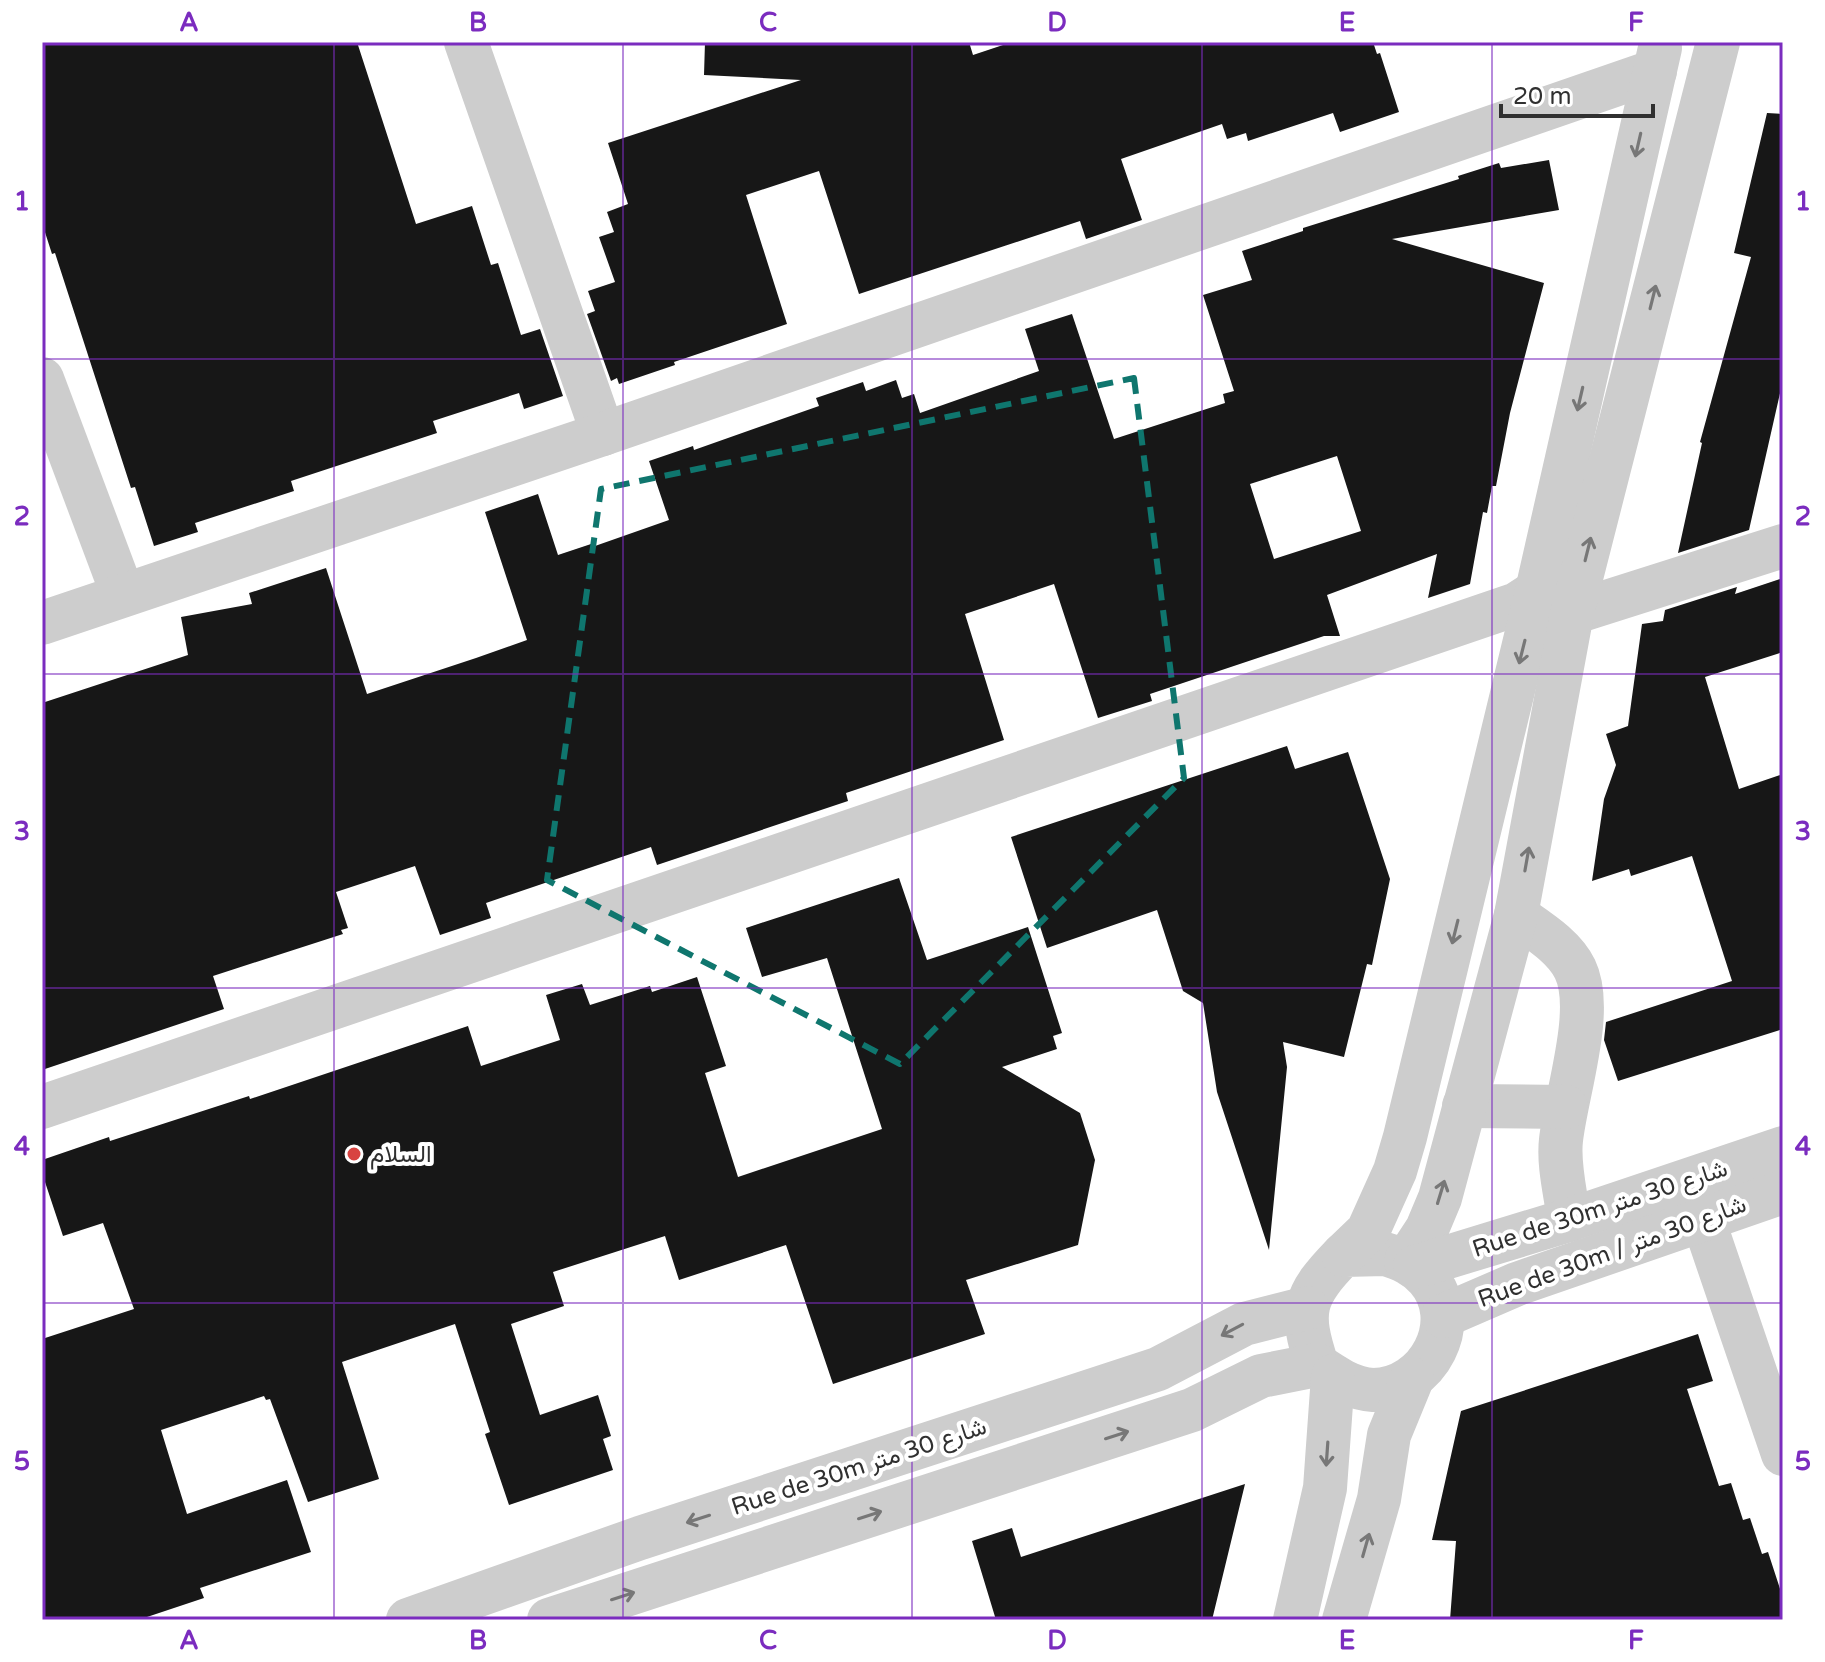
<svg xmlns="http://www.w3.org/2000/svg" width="1825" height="1662" font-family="'Varela Round',Vazirmatn,sans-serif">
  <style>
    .building { fill: #171717; fill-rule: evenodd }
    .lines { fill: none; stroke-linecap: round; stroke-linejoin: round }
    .minor { stroke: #cdcdcd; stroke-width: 44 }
    .oneway { stroke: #777 }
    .marked { fill: none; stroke: #0f766e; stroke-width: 6; stroke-dasharray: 16 10; stroke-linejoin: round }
    .grid { fill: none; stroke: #7b2cbf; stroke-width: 2; stroke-opacity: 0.55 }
    .poi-dot { fill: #d84441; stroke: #fff; stroke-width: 3 }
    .labels { text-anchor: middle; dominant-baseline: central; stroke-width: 8; stroke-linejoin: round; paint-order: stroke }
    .poi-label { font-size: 24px; fill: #303030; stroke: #fff; text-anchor: start }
    .street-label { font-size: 24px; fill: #303030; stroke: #fff }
    .neatline { fill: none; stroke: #7b2cbf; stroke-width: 3 }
    .grid-label { font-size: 26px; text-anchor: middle; font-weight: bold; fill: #7b2cbf }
  </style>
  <rect width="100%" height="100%" fill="#fff"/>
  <g class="building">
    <path d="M42 42H357L416 224 472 206 491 265 498 263 521 335 540 329 563 396 524 409 519 393 433 421 437 433 291 481 294 491 195 523 198 532 154 546 135 487 131 488 55 253 52 254 42 223Z"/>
    <path d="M705 42H969L973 55 1012 42H1373L1377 54 1380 53 1399 112 1340 132 1333 113 1248 141 1246 133 1227 139 1222 124 1121 159 1142 220 1086 239 1080 221 859 294 819 171 746 195 787 324 674 362 675 365 619 384 617 378 611 381 587 314 595 311 588 291 615 282 599 237 614 232 607 212 628 204 608 143 801 80 704 75Z"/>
    <path d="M1767 113 1783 114V380L1749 530 1678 553 1702 443 1700 442 1751 257 1734 253Z"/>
    <path d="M1549 160 1559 210 1392 239 1544 283 1510 413 1496 486H1492L1487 513 1483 512 1470 584 1428 598 1437 554 1327 595 1340 636H1324L1150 694 1152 701 1098 718 1054 584 965 614 1004 740 846 793 848 801 657 865 651 847 486 903 491 918 440 935 415 866 336 892 348 928 341 930 343 934 213 976 224 1009 42 1070V703L188 655 181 617 252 604 249 593 326 568 367 694 476 658 527 640 485 512 538 494 558 555 594 543 595 546 669 520 649 461 693 446 694 450 819 406 816 398 863 382 866 391 896 380 902 398 914 394 920 413 1039 371 1025 329 1072 314 1114 439 1225 403 1223 394 1234 391 1203 295 1252 280 1242 251 1303 231V228L1459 179 1458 176 1499 163 1501 168ZM1337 456 1361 531 1274 559 1250 484Z"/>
    <path d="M1783 578V652L1705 677 1739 789 1783 774V1029L1618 1081 1604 1040 1606 1022 1732 981 1692 856 1631 876 1629 869 1592 881 1604 799 1616 765 1606 734 1628 726 1642 624 1663 621 1665 610 1737 587 1735 594Z"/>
    <path d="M1287 746 1295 769 1348 752 1390 879 1372 965 1367 964 1344 1057 1283 1042 1287 1067 1269 1250 1217 1092 1203 1003 1183 991 1157 910 1047 948 1011 837Z"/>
    <path d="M899 878 927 960 1028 927 1062 1033 1053 1036 1057 1049 1002 1067 1080 1113 1095 1160 1078 1245 966 1280 985 1334 833 1384 786 1245 679 1280 665 1236 553 1272 564 1306 511 1324 540 1415 598 1395 611 1436 603 1439 613 1470 509 1505 485 1434 490 1432 455 1324 342 1362 379 1479 308 1502 270 1399 266 1400 264 1396 161 1430 187 1514 287 1480 311 1552 200 1588 204 1598 138 1620H42V1339L134 1309 103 1223 63 1236 42 1173V1160L109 1137 110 1141 249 1096 250 1099 468 1026 481 1066 560 1040 546 995 582 984 590 1005 650 986 652 992 697 977 726 1066 705 1073 738 1177 882 1129 827 958 762 977 746 928Z"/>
    <path d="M1698 1334 1713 1381 1687 1389 1719 1486 1731 1483 1743 1520 1750 1518 1762 1554 1768 1552 1783 1598V1620H1450L1456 1541 1432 1540 1461 1411Z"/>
    <path d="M1245 1484 1212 1620H996L972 1541 1012 1528 1021 1557Z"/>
  </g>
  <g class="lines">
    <g class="minor">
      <path d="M466 42 603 434"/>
      <path d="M42 379 123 595"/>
      <path d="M1572 613 1783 546"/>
      <path d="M42 623 603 434 1655 71"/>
      <path d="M1516 915C1537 930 1564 946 1575 969 1595 1010 1566 1094 1561 1140 1558 1165 1566 1195 1569 1220"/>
      <path d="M1464 1106 1566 1107"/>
      <path d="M42 1107 1517 604 1537 591"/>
      <path d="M1703 1219 1783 1454"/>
      <path d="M1385 1254C1402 1259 1415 1265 1427 1278 1465 1321 1428 1390 1373 1390 1352 1389 1333 1376 1317 1365 1299 1311 1303 1296 1343 1255Z"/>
      <path d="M1343 1255 1368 1231 1395 1171 1405 1137 1537 591 1660 48"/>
      <path d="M1406 1261 1427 1229 1440 1198 1516 915 1572 613 1718 42"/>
      <path d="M1415 1267 1569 1220 1783 1148"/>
      <path d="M1443 1316 1517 1284 1783 1192"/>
      <path d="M408 1620 640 1538 1158 1369 1244 1324 1307 1308"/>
      <path d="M549 1620 1192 1410 1261 1376 1317 1365"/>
      <path d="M1295 1620 1325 1488 1333 1376"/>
      <path d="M1344 1620 1379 1499 1389 1435 1412 1379"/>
    </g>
  </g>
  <defs><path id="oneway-shaft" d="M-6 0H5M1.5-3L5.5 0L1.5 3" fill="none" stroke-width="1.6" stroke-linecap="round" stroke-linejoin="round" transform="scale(2)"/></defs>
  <g class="oneway">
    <use href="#oneway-shaft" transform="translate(1638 145) rotate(103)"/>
    <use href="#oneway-shaft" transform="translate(1653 297) rotate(-76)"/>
    <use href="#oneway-shaft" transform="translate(1580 399) rotate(103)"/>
    <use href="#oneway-shaft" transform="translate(1588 549) rotate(-76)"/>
    <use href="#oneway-shaft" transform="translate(1522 652) rotate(104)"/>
    <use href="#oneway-shaft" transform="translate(1527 859) rotate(-80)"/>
    <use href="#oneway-shaft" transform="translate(1455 932) rotate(104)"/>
    <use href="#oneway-shaft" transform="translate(1441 1192) rotate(-73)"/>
    <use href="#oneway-shaft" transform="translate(1232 1330) rotate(152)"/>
    <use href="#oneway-shaft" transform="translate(1117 1435) rotate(-18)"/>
    <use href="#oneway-shaft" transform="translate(1327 1454) rotate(94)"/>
    <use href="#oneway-shaft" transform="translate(870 1515) rotate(-18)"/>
    <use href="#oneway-shaft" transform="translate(698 1519) rotate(162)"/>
    <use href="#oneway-shaft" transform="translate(1366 1545) rotate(-74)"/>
    <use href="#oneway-shaft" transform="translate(623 1596) rotate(-18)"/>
  </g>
  <path class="marked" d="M1134 378 1184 778 900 1064 547 880 601 489Z"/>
  <path class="grid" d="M334 42V1620M623 42V1620M912 42V1620M1202 42V1620M1492 42V1620M42 359H1783M42 674H1783M42 988H1783M42 1303H1783"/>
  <circle class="poi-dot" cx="354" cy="1154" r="8"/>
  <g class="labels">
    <g class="poi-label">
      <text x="370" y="1154">السلام</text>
    </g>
    <g class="street-label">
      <text transform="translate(1600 1209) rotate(-18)">Rue de 30m شارع 30 متر</text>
      <text transform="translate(1612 1252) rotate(-20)">Rue de 30m / شارع 30 متر</text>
      <text transform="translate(859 1467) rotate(-18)">Rue de 30m شارع 30 متر</text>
    </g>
  </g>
  <rect width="1825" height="1662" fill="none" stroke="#ffffff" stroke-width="88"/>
  <path d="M1501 104v12h152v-12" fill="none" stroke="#303030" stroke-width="4"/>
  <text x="1513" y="104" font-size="24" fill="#303030" stroke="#ffffff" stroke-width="6" paint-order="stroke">20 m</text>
  <rect x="44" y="44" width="1737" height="1574" class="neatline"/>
  <g class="grid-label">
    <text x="189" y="31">A</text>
    <text x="478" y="31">B</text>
    <text x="768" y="31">C</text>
    <text x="1057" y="31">D</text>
    <text x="1347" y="31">E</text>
    <text x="1636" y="31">F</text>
    <text x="22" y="210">1</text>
    <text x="1803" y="210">1</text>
    <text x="22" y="525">2</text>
    <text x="1803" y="525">2</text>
    <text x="22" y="840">3</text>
    <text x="1803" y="840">3</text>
    <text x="22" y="1155">4</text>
    <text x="1803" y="1155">4</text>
    <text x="22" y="1470">5</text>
    <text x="1803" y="1470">5</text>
    <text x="189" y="1649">A</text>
    <text x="478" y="1649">B</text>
    <text x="768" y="1649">C</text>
    <text x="1057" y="1649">D</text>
    <text x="1347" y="1649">E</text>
    <text x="1636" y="1649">F</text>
  </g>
</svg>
